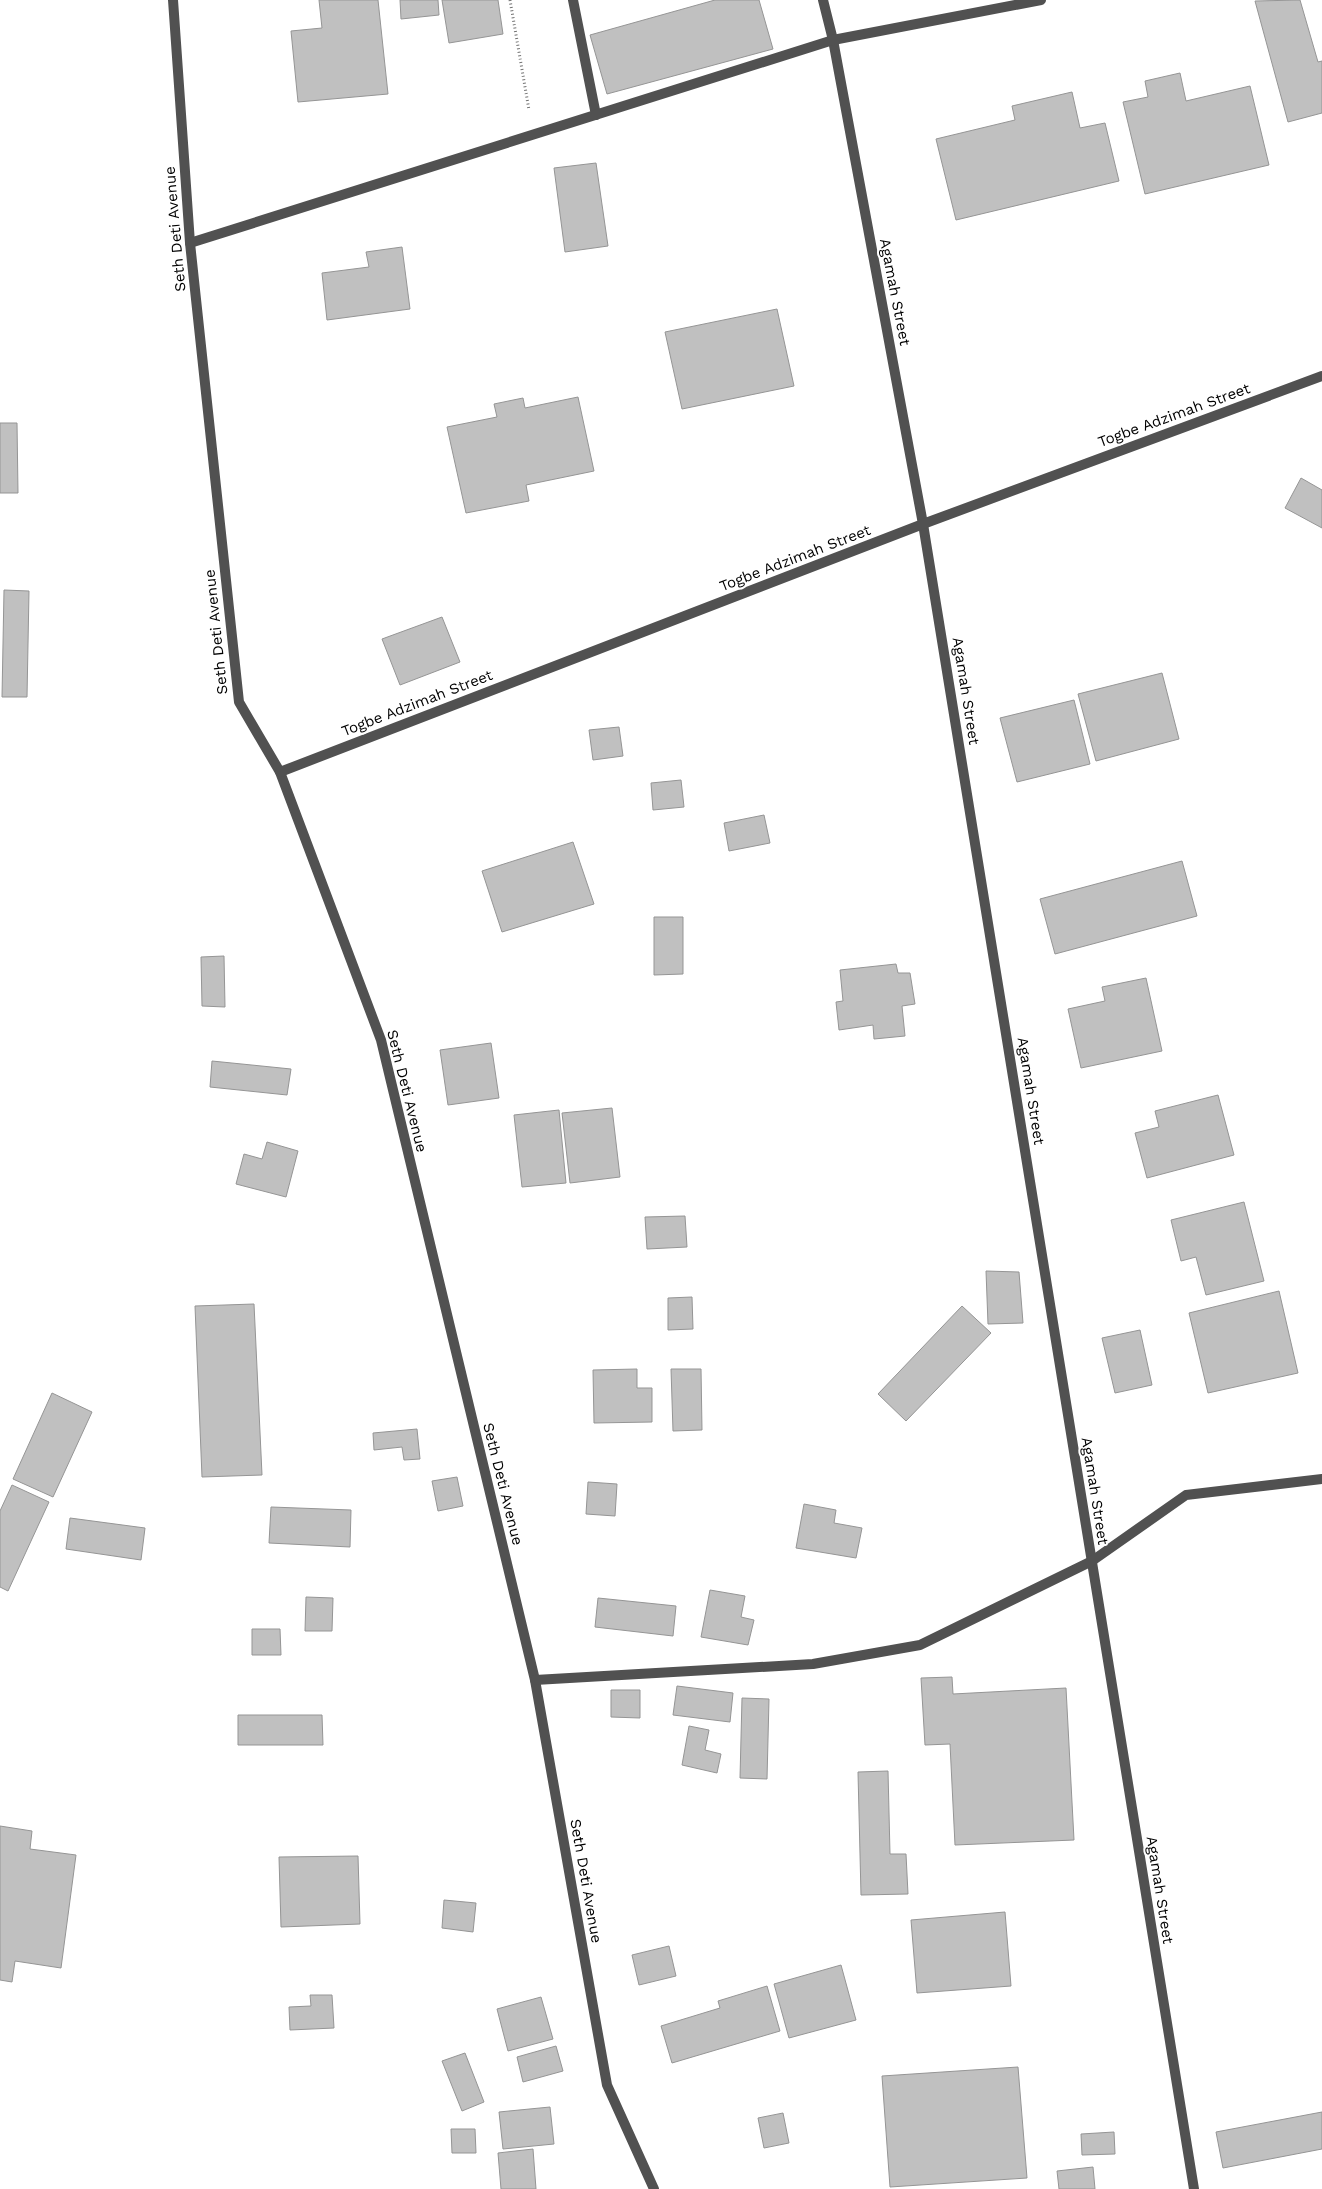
<svg xmlns="http://www.w3.org/2000/svg" width="1322" height="2189" font-family="'Work Sans',sans-serif">
  <style>
    .building { fill: #c0c0c0; stroke: #959595 }
    .lines { fill: none; stroke-linecap: round; stroke-linejoin: round }
    .path { stroke: #737373; stroke-width: 3; stroke-dasharray: 1 2.5; stroke-linecap: butt }
    .minor { stroke: #515151; stroke-width: 10 }
    .labels { text-anchor: middle; dominant-baseline: central; stroke-width: 4; stroke-linejoin: round; paint-order: stroke }
    .street-label { font-size: 15px; fill: #000; stroke: #fff }
  </style>
  <rect width="100%" height="100%" fill="#fff"/>
  <g class="building">
    <path d="M319 0H378L388 94 298 102 291 31 322 28Z"/>
    <path d="M400 0H438L439 15 401 19Z"/>
    <path d="M442 0H498L503 34 449 43Z"/>
    <path d="M715 0H759L773 49 607 94 590 35Z"/>
    <path d="M1300 0 1318 62 1322 61V113L1288 122 1255 1Z"/>
    <path d="M1180 73 1186 101 1250 86 1269 165 1145 194 1123 102 1148 97 1145 81Z"/>
    <path d="M1072 92 1080 128 1105 123 1119 181 956 220 936 139 1015 120 1012 106Z"/>
    <path d="M596 163 608 246 565 252 554 168Z"/>
    <path d="M402 247 410 309 327 320 322 273 369 267 366 252Z"/>
    <path d="M777 309 794 386 682 409 665 332Z"/>
    <path d="M578 397 594 471 526 485 529 501 466 513 447 427 497 417 494 404 523 398 525 408Z"/>
    <path d="M0 423H17L18 493H0Z"/>
    <path d="M1301 478 1322 490V528L1285 508Z"/>
    <path d="M4 590 29 591 27 697H2Z"/>
    <path d="M442 617 460 662 400 685 382 639Z"/>
    <path d="M1162 673 1179 739 1096 761 1078 694Z"/>
    <path d="M1074 700 1090 764 1017 782 1000 718Z"/>
    <path d="M619 727 623 756 593 760 589 730Z"/>
    <path d="M681 780 684 807 653 810 651 783Z"/>
    <path d="M764 815 770 843 729 851 724 823Z"/>
    <path d="M573 842 594 904 502 932 482 871Z"/>
    <path d="M1182 861 1197 916 1055 954 1040 899Z"/>
    <path d="M654 917H683V974L654 975Z"/>
    <path d="M224 956 225 1007 202 1006 201 957Z"/>
    <path d="M896 964 898 973H910L915 1004 902 1006 905 1036 874 1039 873 1025 839 1030 836 1002 843 1001 840 970Z"/>
    <path d="M1146 978 1162 1051 1081 1068 1068 1009 1105 1001 1102 987Z"/>
    <path d="M491 1043 499 1098 448 1105 440 1050Z"/>
    <path d="M212 1061 291 1069 287 1095 210 1087Z"/>
    <path d="M1218 1095 1234 1155 1147 1178 1135 1133 1159 1127 1155 1111Z"/>
    <path d="M612 1108 620 1177 570 1183 562 1113Z"/>
    <path d="M559 1110 566 1183 522 1187 514 1115Z"/>
    <path d="M267 1142 298 1151 286 1197 236 1184 244 1154 262 1159Z"/>
    <path d="M1244 1202 1264 1281 1206 1295 1196 1257 1181 1261 1171 1220Z"/>
    <path d="M685 1216 687 1247 647 1249 645 1217Z"/>
    <path d="M986 1271 1019 1272 1023 1323 988 1324Z"/>
    <path d="M1279 1291 1298 1373 1208 1393 1189 1313Z"/>
    <path d="M692 1297 693 1329 668 1330V1298Z"/>
    <path d="M254 1304 262 1475 202 1477 195 1306Z"/>
    <path d="M962 1306 991 1333 906 1421 878 1394Z"/>
    <path d="M1140 1330 1152 1385 1115 1393 1102 1338Z"/>
    <path d="M637 1369V1388H652V1422L594 1423 593 1370Z"/>
    <path d="M671 1369H701L702 1430 673 1431Z"/>
    <path d="M52 1393 92 1412 53 1497 13 1479Z"/>
    <path d="M417 1429 420 1459 404 1460 402 1447 374 1450 373 1433Z"/>
    <path d="M457 1477 463 1506 438 1511 432 1481Z"/>
    <path d="M588 1482 617 1484 615 1516 586 1514Z"/>
    <path d="M12 1485 49 1502 8 1591 0 1587V1511Z"/>
    <path d="M804 1504 836 1510 834 1523 862 1528 856 1558 796 1548Z"/>
    <path d="M271 1507 351 1510 350 1547 269 1543Z"/>
    <path d="M70 1518 145 1528 141 1560 66 1549Z"/>
    <path d="M710 1590 745 1596 741 1617 754 1620 748 1645 701 1637Z"/>
    <path d="M306 1597 333 1598 332 1631H305Z"/>
    <path d="M598 1598 676 1606 673 1636 595 1627Z"/>
    <path d="M252 1629H280L281 1655H252Z"/>
    <path d="M952 1677 953 1694 1066 1688 1074 1840 955 1845 950 1744 925 1745 921 1678Z"/>
    <path d="M677 1686 733 1693 730 1722 673 1715Z"/>
    <path d="M611 1690H640V1718L611 1717Z"/>
    <path d="M742 1698 769 1699 767 1779 740 1778Z"/>
    <path d="M238 1715H322L323 1745H238Z"/>
    <path d="M689 1726 709 1730 705 1750 721 1754 717 1773 682 1765Z"/>
    <path d="M888 1771 890 1854H906L908 1894 861 1895 858 1772Z"/>
    <path d="M0 1826 32 1831 30 1849 76 1855 61 1968 15 1961 12 1982 0 1980Z"/>
    <path d="M358 1856 360 1924 281 1927 279 1857Z"/>
    <path d="M444 1900 476 1903 473 1932 442 1928Z"/>
    <path d="M1005 1912 1011 1986 917 1993 911 1920Z"/>
    <path d="M669 1946 676 1976 639 1985 632 1955Z"/>
    <path d="M841 1965 856 2020 789 2038 774 1984Z"/>
    <path d="M767 1986 780 2031 672 2063 661 2026 720 2008 718 2001Z"/>
    <path d="M310 1995H332L334 2028 290 2030 289 2007 311 2006Z"/>
    <path d="M541 1997 553 2039 508 2051 497 2009Z"/>
    <path d="M556 2046 563 2071 523 2082 517 2057Z"/>
    <path d="M465 2053 484 2102 462 2111 442 2061Z"/>
    <path d="M1018 2067 1027 2178 890 2187 882 2076Z"/>
    <path d="M550 2107 554 2144 503 2149 499 2112Z"/>
    <path d="M1322 2112V2149L1223 2168 1216 2132Z"/>
    <path d="M783 2113 789 2143 764 2148 758 2118Z"/>
    <path d="M451 2129H475L476 2153H452Z"/>
    <path d="M1114 2132 1115 2154 1082 2155 1081 2134Z"/>
    <path d="M533 2149 536 2189H501L498 2153Z"/>
    <path d="M1093 2167 1095 2189H1059L1057 2171Z"/>
  </g>
  <g class="lines">
    <path class="path" d="M510 0 529 110"/>
    <g class="minor">
      <path d="M173 0 190 243 239 702 280 772 381 1040 535 1680 607 2085 654 2189"/>
      <path d="M573 0 596 115"/>
      <path d="M823 0 833 40 923 524 1194 2189"/>
      <path d="M190 243 833 40 1041 0"/>
      <path d="M280 772 923 524 1322 376"/>
      <path d="M535 1680 813 1664 920 1645 1092 1561 1186 1495 1322 1479"/>
    </g>
  </g>
  <g class="labels">
    <g class="street-label">
      <text transform="translate(175 229) rotate(-95)">Seth Deti Avenue</text>
      <text transform="translate(895 292) rotate(79)">Agamah Street</text>
      <text transform="translate(1174 415) rotate(-20)">Togbe Adzimah Street</text>
      <text transform="translate(795 558) rotate(-21)">Togbe Adzimah Street</text>
      <text transform="translate(216 632) rotate(-96)">Seth Deti Avenue</text>
      <text transform="translate(966 691) rotate(81)">Agamah Street</text>
      <text transform="translate(417 703) rotate(-21)">Togbe Adzimah Street</text>
      <text transform="translate(407 1091) rotate(76)">Seth Deti Avenue</text>
      <text transform="translate(1031 1091) rotate(81)">Agamah Street</text>
      <text transform="translate(503 1484) rotate(76)">Seth Deti Avenue</text>
      <text transform="translate(1095 1491) rotate(81)">Agamah Street</text>
      <text transform="translate(586 1881) rotate(80)">Seth Deti Avenue</text>
      <text transform="translate(1160 1890) rotate(81)">Agamah Street</text>
    </g>
  </g>
</svg>
